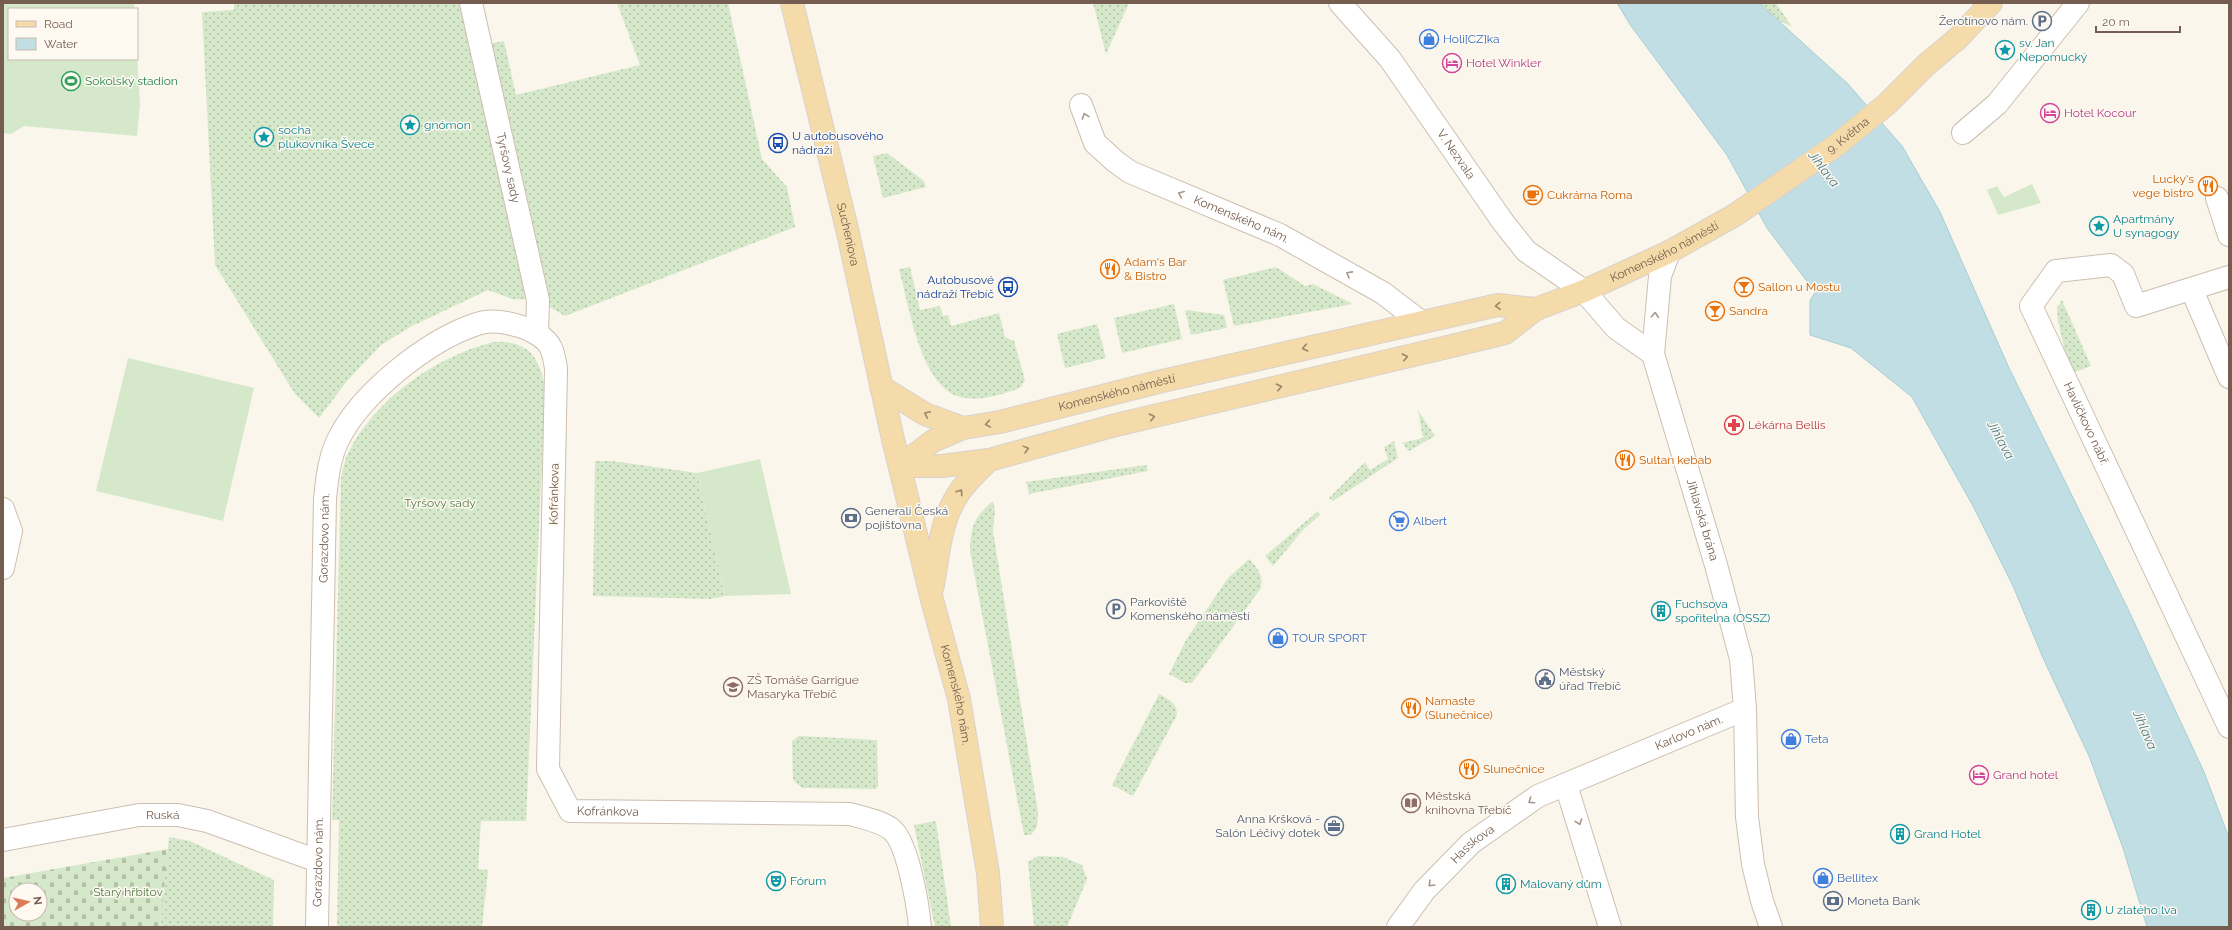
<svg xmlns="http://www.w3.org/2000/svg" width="2232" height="930" font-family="Raleway,sans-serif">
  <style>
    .grass { fill: url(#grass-dots) }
    .cemetery { fill: url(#cemetery-stones); fill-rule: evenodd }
    .garden { fill: #d5e9ca }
    .water { fill: #c0dee4; stroke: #a7cdd5 }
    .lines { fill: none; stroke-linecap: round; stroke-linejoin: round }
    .minor-casing { stroke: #cdbeb1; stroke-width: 24 }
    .major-casing { stroke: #d8d2ce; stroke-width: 24 }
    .minor { stroke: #fff; stroke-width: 22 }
    .major { stroke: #f5dba9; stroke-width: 22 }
    .oneway { stroke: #a5968d }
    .oneway2 { stroke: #9b846a }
    .labels { text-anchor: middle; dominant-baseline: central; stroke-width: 3; stroke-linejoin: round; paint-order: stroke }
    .service-label { font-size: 12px; fill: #4e5e75; stroke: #fef9f1; text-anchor: start }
    .shop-label { font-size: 12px; fill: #366cbe; stroke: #fef9f1; text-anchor: start }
    .culture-label { font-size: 12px; fill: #0d838f; stroke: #fef9f1; text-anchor: start }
    .hotel-label { font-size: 12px; fill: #b23c85; stroke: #fef9f1; text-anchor: start }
    .leisure-label { font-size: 12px; fill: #27864d; stroke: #fef9f1; text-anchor: start }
    .street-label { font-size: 12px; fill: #755e4f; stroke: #fef9f1 }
    .transit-label { font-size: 12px; fill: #164399; stroke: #fef9f1; text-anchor: start }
    .food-label { font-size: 12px; fill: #c56008; stroke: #fef9f1; text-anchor: start }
    .health-label { font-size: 12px; fill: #be3a42; stroke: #fef9f1; text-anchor: start }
    .park-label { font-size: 12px; fill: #547a48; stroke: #fef9f1 }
    .education-label { font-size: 12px; fill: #785e54; stroke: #fef9f1; text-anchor: start }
    .water-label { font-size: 13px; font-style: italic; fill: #4a7a86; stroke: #fef9f1 }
  </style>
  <defs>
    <pattern id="grass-dots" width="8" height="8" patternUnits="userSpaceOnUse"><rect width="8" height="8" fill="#d5e9ca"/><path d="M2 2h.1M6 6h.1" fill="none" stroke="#b1c0a6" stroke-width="1.8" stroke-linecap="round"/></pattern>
    <pattern id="cemetery-stones" width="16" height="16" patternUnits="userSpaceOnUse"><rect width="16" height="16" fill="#d5e9ca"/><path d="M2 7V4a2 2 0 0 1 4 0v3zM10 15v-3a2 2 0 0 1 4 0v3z" fill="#b1c0a6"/></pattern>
  </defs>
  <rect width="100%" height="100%" fill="#fbf6eb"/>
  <g class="grass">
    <path d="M234 3H471L481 45 504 41 516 95 640 65 617 3H728L762 159 787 187 795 227 565 316 538 300 512 299 488 290 412 326 381 345 347 381 319 418 295 394 215 265 202 12 234 10Z"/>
    <path d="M1093 3H1129L1106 54Z"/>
    <path d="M1759 3H1776L1792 27 1778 20Z"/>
    <path d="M887 153 924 181 926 187 883 198 873 156Z"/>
    <path d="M910 267 920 310 940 306 943 316 948 315 951 326 999 313 1005 337 1014 341 1025 380 1020 388C1002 394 980 402 960 397 920 386 909 305 899 269Z"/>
    <path d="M1276 267 1305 286 1313 284 1353 304 1234 326 1223 280Z"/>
    <path d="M2062 300 2091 366 2070 374 2058 320 2057 308Z"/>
    <path d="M1174 304 1182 339 1122 353 1114 318Z"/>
    <path d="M1185 310 1224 315 1227 328 1191 335Z"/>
    <path d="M1097 324 1106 358 1065 368 1057 334Z"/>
    <path d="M494 342C529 340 541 358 545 391L526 821H481L478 869 488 870 482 927H337L339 820H332L341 479C343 471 344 460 348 453 375 399 436 356 494 342Z"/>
    <path d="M1418 410 1435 436 1409 451 1402 443 1423 438Z"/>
    <path d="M1394 441 1398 458 1333 501 1329 498 1365 462 1370 470 1388 459 1384 447Z"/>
    <path d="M595 461H612L697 473 725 596 710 599 593 596Z"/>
    <path d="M1146 465 1148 471 1029 494 1026 482Z"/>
    <path d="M993 501 995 511 993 531 1038 812 1037 827 1031 835H1024L970 551C971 526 974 517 993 501Z"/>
    <path d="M1318 511 1320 515 1302 531 1273 566 1265 556Z"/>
    <path d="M1249 559C1258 568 1263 575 1261 588L1192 683H1185L1169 674 1186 640 1228 578Z"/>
    <path d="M1159 694C1169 700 1177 702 1177 715L1133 796 1112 785Z"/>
    <path d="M799 736 877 740 878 786 876 789 802 788 793 780 792 741Z"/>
    <path d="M936 821 951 927H935L914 825Z"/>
    <path d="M169 837 190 841 274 880 273 927H160Z"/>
    <path d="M1038 856 1063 857 1082 865 1087 879 1067 927H1034L1028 862Z"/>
  </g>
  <path class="cemetery" d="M168 849 160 927H3V878ZM16 890H40V914H16Z"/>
  <g class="garden">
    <path d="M3 3H134V9H9V59H137V53L140 104 137 136 24 126 11 134 3 133Z"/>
    <path d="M2032 184 2041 203 1998 215 1987 190 1997 186 2004 197Z"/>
    <path d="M128 358 254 388 223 521 96 491Z"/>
    <path d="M760 459 791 594 725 596 697 473Z"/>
  </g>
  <path class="water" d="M1617 3H1759L1848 84 1902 146 1940 212 2009 368 2128 609 2204 772 2229 838V927H2147L2123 848 2089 756 2043 658 2013 586 1973 506 1912 397 1851 348 1810 335V301L1815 292 1767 228 1727 155 1631 26Z"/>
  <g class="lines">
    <defs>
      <g id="minor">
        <path id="s1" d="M471 3 538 300 537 334"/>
        <path id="s2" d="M1340 3 1390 59 1503 222 1526 251 1584 291 1616 328 1653 354"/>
        <path id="s3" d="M1081 105 1095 143 1116 162 1130 172 1280 235 1383 293 1421 322"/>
        <path d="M1963 133 1997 104 2078 3"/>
        <path d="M2217 198 2229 235"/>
        <path id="s4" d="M1669 252 1660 276 1653 354 1716 565 1741 659 1745 709 1747 817 1753 864 1762 901 1771 927"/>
        <path id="s5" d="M2229 277 2136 306 2123 274 2111 265 2056 271 2031 306 2229 727"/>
        <path d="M2192 290 2229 377"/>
        <path d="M3 509 11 531 3 568"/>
        <path d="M1566 785 1610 927"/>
        <path id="s6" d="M3 840 139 815H178L207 821 318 861"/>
        <path id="s7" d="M317 927 325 499C327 480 329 458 338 440 361 393 428 340 477 324 491 319 506 322 519 326 530 329 546 337 551 348 554 354 555 362 556 369L548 769 570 811 850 814C864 818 880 821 891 829 908 842 918 906 920 927"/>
        <path id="s8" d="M1398 927 1424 891 1471 843 1538 796 1745 709"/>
      </g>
      <g id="major">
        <path id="s9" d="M792 3 848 233 892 435 931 596 959 699 988 873 992 927"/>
        <path d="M881 387 925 414 963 428"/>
        <path id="s10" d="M900 466 933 441 963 428 1000 422 1158 382 1498 305 1536 309 1584 291 1669 252 1735 215 1834 147 1887 104 1926 65 1958 38 1991 3"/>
        <path d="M900 466H942L989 460 1116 425 1456 345 1505 333 1536 309"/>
        <path d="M932 589C938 562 939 529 952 505 960 487 975 474 989 460"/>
      </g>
    </defs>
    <use href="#minor" class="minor-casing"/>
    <use href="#major" class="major-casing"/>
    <use href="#minor" class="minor"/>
    <use href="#major" class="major"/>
  </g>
  <defs><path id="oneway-chevron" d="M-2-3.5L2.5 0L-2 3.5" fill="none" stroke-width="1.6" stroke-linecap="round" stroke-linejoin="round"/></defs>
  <g class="oneway">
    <use href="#oneway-chevron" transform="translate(1085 116) rotate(-110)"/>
    <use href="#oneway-chevron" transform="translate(1181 194) rotate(-157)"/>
    <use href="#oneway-chevron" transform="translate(1349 274) rotate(-151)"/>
    <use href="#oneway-chevron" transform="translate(1655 315) rotate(-87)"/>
    <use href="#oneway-chevron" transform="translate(1531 801) rotate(146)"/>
    <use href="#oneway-chevron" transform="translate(1579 822) rotate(71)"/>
    <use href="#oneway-chevron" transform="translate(1431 884) rotate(134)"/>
  </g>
  <g class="oneway2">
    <use href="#oneway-chevron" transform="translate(1498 306) rotate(176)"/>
    <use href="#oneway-chevron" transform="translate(1305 348) rotate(167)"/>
    <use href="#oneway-chevron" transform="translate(1405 357) rotate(-13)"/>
    <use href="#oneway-chevron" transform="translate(1279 387) rotate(-13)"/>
    <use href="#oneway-chevron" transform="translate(927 414) rotate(-155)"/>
    <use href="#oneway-chevron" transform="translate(1152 417) rotate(-13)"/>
    <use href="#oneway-chevron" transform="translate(988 424) rotate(170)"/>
    <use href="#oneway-chevron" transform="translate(1026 449) rotate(-15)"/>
    <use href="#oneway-chevron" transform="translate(960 492) rotate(-56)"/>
  </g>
  <defs>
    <symbol id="parking-ring" viewBox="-11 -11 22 22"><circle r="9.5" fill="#fef9f1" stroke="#5c6f8a" stroke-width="1.5"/><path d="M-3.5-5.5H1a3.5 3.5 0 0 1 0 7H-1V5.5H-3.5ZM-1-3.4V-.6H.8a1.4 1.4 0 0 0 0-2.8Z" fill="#5c6f8a"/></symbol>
    <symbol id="shop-ring" viewBox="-11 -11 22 22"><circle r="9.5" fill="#fef9f1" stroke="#3f7fe0" stroke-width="1.5"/><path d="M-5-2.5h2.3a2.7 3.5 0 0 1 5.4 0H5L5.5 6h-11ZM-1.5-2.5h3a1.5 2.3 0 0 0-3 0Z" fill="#3f7fe0"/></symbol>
    <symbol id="sight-ring" viewBox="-11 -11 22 22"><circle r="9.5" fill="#fef9f1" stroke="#0f9aa8" stroke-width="1.5"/><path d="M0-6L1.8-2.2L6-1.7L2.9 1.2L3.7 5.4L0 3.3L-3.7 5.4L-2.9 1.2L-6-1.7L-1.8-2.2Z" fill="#0f9aa8"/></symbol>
    <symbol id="hotel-ring" viewBox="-11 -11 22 22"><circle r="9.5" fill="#fef9f1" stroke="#d1479c" stroke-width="1.5"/><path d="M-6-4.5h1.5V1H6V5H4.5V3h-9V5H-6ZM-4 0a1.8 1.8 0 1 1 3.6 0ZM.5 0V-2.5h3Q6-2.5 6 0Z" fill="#d1479c"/></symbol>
    <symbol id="stadium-ring" viewBox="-11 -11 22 22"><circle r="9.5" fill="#fef9f1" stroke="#2e9e5b" stroke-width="1.5"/><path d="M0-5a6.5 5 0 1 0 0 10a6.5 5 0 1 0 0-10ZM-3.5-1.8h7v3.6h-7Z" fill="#2e9e5b"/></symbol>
    <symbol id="bus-ring" viewBox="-11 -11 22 22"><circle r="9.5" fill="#fef9f1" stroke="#1a4fb4" stroke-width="1.5"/><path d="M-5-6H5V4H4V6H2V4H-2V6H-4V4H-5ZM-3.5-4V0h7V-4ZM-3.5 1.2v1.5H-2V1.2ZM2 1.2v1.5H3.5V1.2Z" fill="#1a4fb4"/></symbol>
    <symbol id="restaurant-ring" viewBox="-11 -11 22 22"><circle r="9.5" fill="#fef9f1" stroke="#e8710a" stroke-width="1.5"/><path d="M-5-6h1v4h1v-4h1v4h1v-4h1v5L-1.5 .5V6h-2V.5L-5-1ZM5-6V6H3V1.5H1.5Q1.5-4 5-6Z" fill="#e8710a"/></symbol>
    <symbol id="cafe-ring" viewBox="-11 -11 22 22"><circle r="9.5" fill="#fef9f1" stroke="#e8710a" stroke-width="1.5"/><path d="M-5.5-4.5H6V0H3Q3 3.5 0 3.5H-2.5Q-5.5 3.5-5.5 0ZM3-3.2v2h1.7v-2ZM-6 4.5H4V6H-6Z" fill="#e8710a"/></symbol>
    <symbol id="bar-ring" viewBox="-11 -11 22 22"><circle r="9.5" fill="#fef9f1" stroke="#e8710a" stroke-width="1.5"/><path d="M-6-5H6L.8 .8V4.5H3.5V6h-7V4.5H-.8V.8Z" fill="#e8710a"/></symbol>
    <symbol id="pharmacy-ring" viewBox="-11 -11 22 22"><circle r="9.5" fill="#fef9f1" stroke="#e0444e" stroke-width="1.5"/><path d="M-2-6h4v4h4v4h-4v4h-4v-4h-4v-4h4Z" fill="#e0444e"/></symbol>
    <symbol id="bank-ring" viewBox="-11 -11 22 22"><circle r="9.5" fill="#fef9f1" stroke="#5c6f8a" stroke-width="1.5"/><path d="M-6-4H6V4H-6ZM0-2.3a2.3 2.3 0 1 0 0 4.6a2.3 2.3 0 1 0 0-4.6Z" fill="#5c6f8a"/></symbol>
    <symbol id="supermarket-ring" viewBox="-11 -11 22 22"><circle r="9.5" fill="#fef9f1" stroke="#3f7fe0" stroke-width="1.5"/><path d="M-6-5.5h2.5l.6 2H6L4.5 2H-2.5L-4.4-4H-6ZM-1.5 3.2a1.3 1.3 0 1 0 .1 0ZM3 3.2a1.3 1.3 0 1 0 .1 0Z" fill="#3f7fe0"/></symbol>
    <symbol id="building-ring" viewBox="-11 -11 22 22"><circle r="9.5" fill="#fef9f1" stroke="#0f9aa8" stroke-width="1.5"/><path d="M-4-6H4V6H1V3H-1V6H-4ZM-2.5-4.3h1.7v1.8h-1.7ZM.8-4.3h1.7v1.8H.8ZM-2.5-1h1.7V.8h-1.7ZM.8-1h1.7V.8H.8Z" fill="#0f9aa8"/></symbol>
    <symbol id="civic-ring" viewBox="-11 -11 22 22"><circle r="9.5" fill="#fef9f1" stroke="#5c6f8a" stroke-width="1.5"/><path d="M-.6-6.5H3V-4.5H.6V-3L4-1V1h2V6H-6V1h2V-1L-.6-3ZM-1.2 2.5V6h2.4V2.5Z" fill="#5c6f8a"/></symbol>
    <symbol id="school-ring" viewBox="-11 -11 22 22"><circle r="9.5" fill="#fef9f1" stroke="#8d6e63" stroke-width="1.5"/><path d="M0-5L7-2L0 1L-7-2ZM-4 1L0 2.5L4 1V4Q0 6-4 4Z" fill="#8d6e63"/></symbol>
    <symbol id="library-ring" viewBox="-11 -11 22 22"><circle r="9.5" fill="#fef9f1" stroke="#8d6e63" stroke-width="1.5"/><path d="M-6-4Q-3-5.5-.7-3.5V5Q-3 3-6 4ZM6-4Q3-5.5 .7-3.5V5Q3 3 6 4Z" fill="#8d6e63"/></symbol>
    <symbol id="office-ring" viewBox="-11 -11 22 22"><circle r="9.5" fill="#fef9f1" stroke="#5c6f8a" stroke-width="1.5"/><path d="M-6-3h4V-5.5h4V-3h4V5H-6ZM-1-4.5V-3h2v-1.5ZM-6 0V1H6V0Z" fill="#5c6f8a"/></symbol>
    <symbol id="theatre-ring" viewBox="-11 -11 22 22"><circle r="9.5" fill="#fef9f1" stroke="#0f9aa8" stroke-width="1.5"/><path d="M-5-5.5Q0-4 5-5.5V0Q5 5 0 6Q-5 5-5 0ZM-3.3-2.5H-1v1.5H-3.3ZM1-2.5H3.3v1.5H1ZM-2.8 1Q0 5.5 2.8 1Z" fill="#0f9aa8"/></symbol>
  </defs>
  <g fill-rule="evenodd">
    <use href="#parking-ring" x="2031" y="10" width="22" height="22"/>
    <use href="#shop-ring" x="1418" y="28" width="22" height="22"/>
    <use href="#sight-ring" x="1994" y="39" width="22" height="22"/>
    <use href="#hotel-ring" x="1441" y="52" width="22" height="22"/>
    <use href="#stadium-ring" x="60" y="70" width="22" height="22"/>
    <use href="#hotel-ring" x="2039" y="102" width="22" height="22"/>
    <use href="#sight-ring" x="399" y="114" width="22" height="22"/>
    <use href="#sight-ring" x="253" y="126" width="22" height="22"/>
    <use href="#bus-ring" x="767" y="132" width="22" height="22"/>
    <use href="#restaurant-ring" x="2197" y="175" width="22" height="22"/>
    <use href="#cafe-ring" x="1522" y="184" width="22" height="22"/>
    <use href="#sight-ring" x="2088" y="215" width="22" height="22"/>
    <use href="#restaurant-ring" x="1099" y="258" width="22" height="22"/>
    <use href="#bus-ring" x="997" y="276" width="22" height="22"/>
    <use href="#bar-ring" x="1733" y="276" width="22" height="22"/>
    <use href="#bar-ring" x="1704" y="300" width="22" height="22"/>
    <use href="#pharmacy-ring" x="1723" y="414" width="22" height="22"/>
    <use href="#restaurant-ring" x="1614" y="449" width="22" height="22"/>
    <use href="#bank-ring" x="840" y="507" width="22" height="22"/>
    <use href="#supermarket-ring" x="1388" y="510" width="22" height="22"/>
    <use href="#parking-ring" x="1105" y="598" width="22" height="22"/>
    <use href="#building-ring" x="1650" y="600" width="22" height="22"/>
    <use href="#shop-ring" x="1267" y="627" width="22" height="22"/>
    <use href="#civic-ring" x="1534" y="668" width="22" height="22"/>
    <use href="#school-ring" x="722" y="676" width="22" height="22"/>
    <use href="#restaurant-ring" x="1400" y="697" width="22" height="22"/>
    <use href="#shop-ring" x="1780" y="728" width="22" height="22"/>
    <use href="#restaurant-ring" x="1458" y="758" width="22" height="22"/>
    <use href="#hotel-ring" x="1968" y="764" width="22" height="22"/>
    <use href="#library-ring" x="1400" y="792" width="22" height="22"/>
    <use href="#office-ring" x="1323" y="815" width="22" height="22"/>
    <use href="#building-ring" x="1889" y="823" width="22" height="22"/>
    <use href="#shop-ring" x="1812" y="867" width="22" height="22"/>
    <use href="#theatre-ring" x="765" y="870" width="22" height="22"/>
    <use href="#building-ring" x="1495" y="873" width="22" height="22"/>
    <use href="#bank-ring" x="1822" y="890" width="22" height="22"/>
    <use href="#building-ring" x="2080" y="899" width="22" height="22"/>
  </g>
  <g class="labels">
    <g class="service-label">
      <text x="2028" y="21" text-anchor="end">Žerotínovo nám.</text>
      <text x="865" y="511">Generali Česká<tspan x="865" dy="14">pojišťovna</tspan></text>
      <text x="1130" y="602">Parkoviště<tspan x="1130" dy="14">Komenského náměstí</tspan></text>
      <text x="1559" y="672">Městský<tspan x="1559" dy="14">úřad Třebíč</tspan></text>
      <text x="1320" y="819" text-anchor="end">Anna Kršková -<tspan x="1320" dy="14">Salón Léčivý dotek</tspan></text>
      <text x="1847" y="901">Moneta Bank</text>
    </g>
    <g class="shop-label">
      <text x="1443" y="39">Holi[CZ]ka</text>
      <text x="1413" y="521">Albert</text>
      <text x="1292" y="638">TOUR SPORT</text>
      <text x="1805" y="739">Teta</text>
      <text x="1837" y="878">Bellitex</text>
    </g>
    <g class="culture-label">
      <text x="2019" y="43">sv. Jan<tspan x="2019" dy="14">Nepomucký</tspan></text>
      <text x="424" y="125">gnómon</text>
      <text x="278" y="130">socha<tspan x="278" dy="14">plukovníka Švece</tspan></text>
      <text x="2113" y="219">Apartmány<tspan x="2113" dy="14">U synagogy</tspan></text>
      <text x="1675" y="604">Fuchsova<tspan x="1675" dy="14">spořitelna (OSSZ)</tspan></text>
      <text x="1914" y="834">Grand Hotel</text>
      <text x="790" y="881">Fórum</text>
      <text x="1520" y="884">Malovaný dům</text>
      <text x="2105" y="910">U zlatého lva</text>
    </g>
    <g class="hotel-label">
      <text x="1466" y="63">Hotel Winkler</text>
      <text x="2064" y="113">Hotel Kocour</text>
      <text x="1993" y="775">Grand hotel</text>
    </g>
    <g class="leisure-label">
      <text x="85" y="81">Sokolský stadion</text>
    </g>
    <g class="street-label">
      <text stroke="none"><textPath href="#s10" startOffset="1020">9. Května</textPath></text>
      <text stroke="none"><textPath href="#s2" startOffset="191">V. Nezvala</textPath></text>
      <text stroke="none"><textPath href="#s1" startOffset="169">Tyršovy sady</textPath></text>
      <text stroke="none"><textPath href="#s3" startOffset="207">Komenského nám.</textPath></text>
      <text stroke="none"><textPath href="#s9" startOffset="238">Sucheniova</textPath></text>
      <text stroke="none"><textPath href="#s10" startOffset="802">Komenského náměstí</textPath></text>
      <text stroke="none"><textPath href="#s10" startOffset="232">Komenského náměstí</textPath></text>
      <text stroke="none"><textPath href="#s5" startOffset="375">Havlíčkovo nábř.</textPath></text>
      <text transform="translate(554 494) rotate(-89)">Kofránkova</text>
      <text stroke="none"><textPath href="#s4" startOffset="277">Jihlavská brána</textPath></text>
      <text stroke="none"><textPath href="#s7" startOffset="389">Gorazdovo nám.</textPath></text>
      <text stroke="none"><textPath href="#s9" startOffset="711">Komenského nám.</textPath></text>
      <text stroke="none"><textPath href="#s8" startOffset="357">Karlovo nám.</textPath></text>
      <text stroke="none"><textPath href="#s7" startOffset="1263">Kofránkova</textPath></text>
      <text stroke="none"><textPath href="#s6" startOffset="162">Ruská</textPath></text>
      <text stroke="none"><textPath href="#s8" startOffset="112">Hasskova</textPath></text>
      <text stroke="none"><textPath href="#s7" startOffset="65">Gorazdovo nám.</textPath></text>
    </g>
    <g class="transit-label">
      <text x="792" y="136">U autobusového<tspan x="792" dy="14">nádraží</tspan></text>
      <text x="994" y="280" text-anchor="end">Autobusové<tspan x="994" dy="14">nádraží Třebíč</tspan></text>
    </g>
    <g class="food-label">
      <text x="2194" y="179" text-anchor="end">Lucky's<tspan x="2194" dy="14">vege bistro</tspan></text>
      <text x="1547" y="195">Cukrárna Roma</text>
      <text x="1124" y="262">Adam's Bar<tspan x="1124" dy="14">&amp; Bistro</tspan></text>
      <text x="1758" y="287">Sallon u Mostu</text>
      <text x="1729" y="311">Sandra</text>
      <text x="1639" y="460">Sultan kebab</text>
      <text x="1425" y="701">Namaste<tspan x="1425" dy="14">(Slunečnice)</tspan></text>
      <text x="1483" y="769">Slunečnice</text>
    </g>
    <g class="health-label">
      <text x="1748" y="425">Lékárna Bellis</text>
    </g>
    <g class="park-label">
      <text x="440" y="503">Tyršovy sady</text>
      <text x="128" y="892">Starý hřbitov</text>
    </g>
    <g class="education-label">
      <text x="747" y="680">ZŠ Tomáše Garrigue<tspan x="747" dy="14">Masaryka Třebíč</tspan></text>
      <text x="1425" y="796">Městská<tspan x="1425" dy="14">knihovna Třebíč</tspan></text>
    </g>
    <g class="water-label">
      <text transform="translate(1824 169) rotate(53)">Jihlava</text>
      <text transform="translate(2001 440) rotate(61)">Jihlava</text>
      <text transform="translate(2145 730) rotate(67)">Jihlava</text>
    </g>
  </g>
  <rect width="2232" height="930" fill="none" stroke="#755e4f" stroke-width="8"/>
  <rect x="8" y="8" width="130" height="52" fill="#fef9f1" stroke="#c7bbb0"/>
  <rect x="16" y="21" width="20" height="6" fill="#f5dba9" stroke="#c7bbb0"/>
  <text x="44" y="28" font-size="12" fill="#755e4f">Road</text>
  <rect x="16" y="38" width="20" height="12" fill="#c0dee4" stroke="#c7bbb0"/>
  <text x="44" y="48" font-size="12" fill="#755e4f">Water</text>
  <g transform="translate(28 902) rotate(82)"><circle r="19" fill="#fef9f1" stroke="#c7bbb0"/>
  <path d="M0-3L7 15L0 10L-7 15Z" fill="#dc7b59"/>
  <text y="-6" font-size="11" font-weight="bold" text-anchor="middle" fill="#755e4f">N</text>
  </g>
  <path d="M2096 26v6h84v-6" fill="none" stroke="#755e4f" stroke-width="2"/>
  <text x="2102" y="26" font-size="12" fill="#755e4f" stroke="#fef9f1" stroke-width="3" paint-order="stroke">20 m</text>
</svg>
